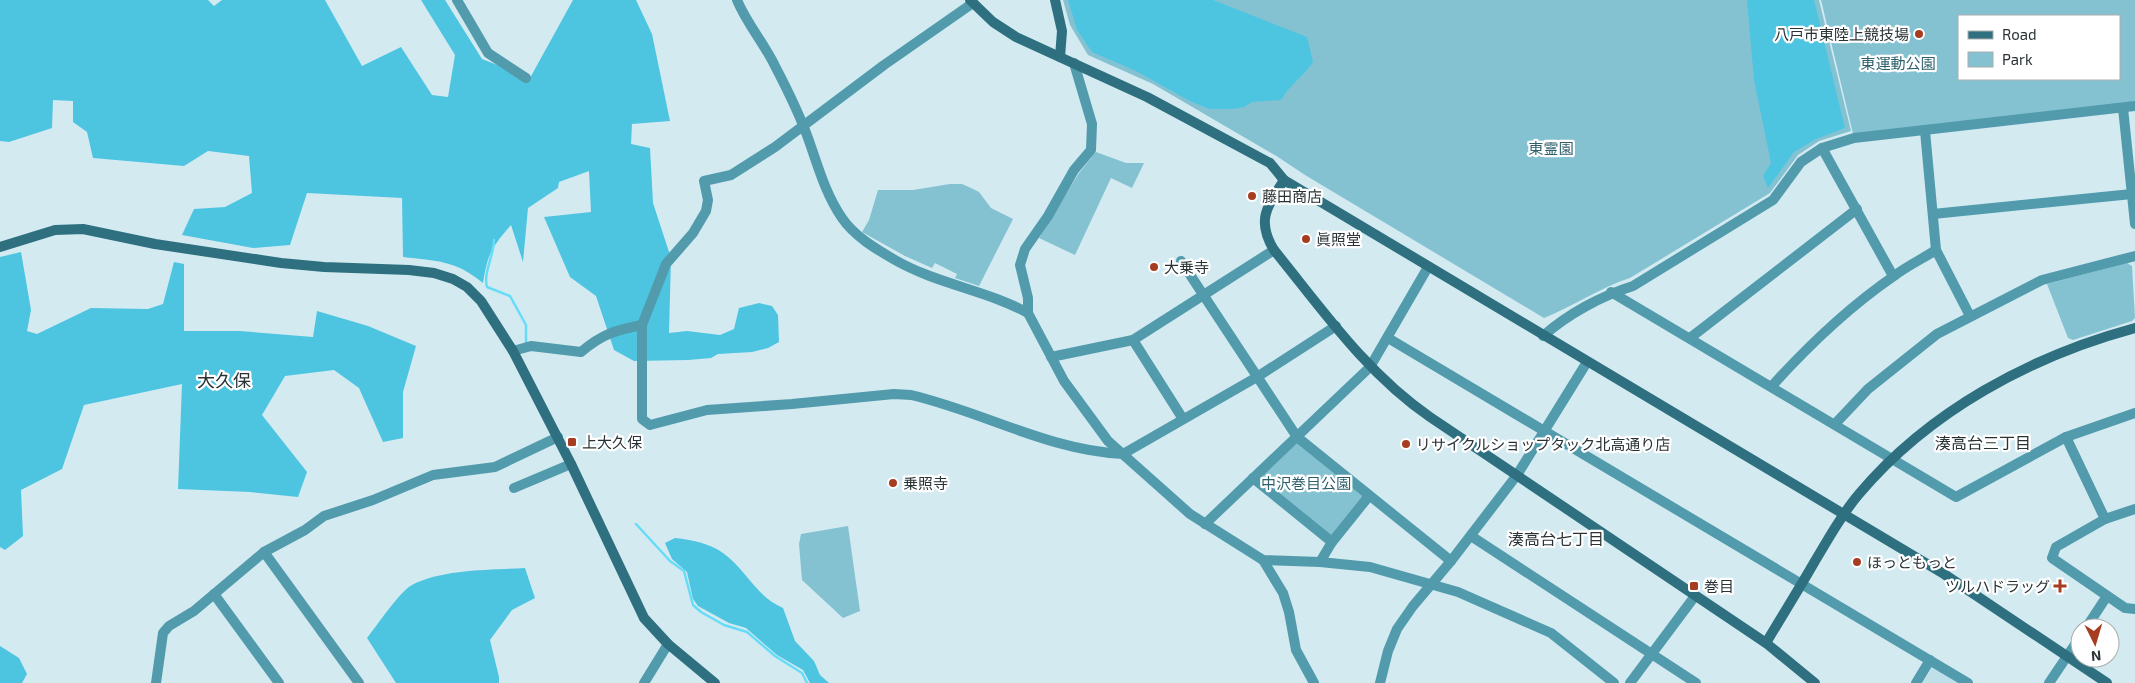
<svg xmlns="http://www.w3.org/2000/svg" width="2135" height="683" font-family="'Exo 2','Noto Sans JP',sans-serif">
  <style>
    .built { fill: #bfe0e9 }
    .green { fill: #84c2d2; fill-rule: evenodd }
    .forest { fill: #4dc5e1 }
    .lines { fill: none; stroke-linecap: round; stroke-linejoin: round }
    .stream { stroke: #67dcf8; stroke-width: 2.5 }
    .street { stroke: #529bad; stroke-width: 10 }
    .secondary { stroke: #2e7080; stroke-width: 10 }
    .poi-dot { fill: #a63d21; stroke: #fff; stroke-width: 2 }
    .labels { text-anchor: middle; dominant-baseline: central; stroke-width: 4.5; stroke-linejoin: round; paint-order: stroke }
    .poi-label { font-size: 15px; fill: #293235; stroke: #fff; text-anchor: start }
    .park-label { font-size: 15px; fill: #2e606c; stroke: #fff }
    .neighbourhood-label { font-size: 16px; fill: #293235; stroke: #fff }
    .quarter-label { font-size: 18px; fill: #293235; stroke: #fff }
  </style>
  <rect width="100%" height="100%" fill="#d3eaf1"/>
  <path class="built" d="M1933 665 1962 683H1922Z"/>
  <g class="green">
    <path d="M1063 0H1819L1851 131 1819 141 1798 155 1770 193 1630 278C1599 288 1574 306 1544 318L1305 175 1278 157 1153 84 1088 55 1070 25Z"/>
    <path d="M1821 0H2135V106L1854 138ZM1959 16H2119V79H1959Z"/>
    <path d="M1096 152 1126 163H1144L1132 188 1111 178 1075 255 1039 238 1079 173Z"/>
    <path d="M950 184H962L971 188 979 192 991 208 1013 219 979 286 955 278 957 274 935 263 932 268 905 256 862 232 869 220 878 190H913Z"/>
    <path d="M2127 263 2132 266 2135 318 2132 321 2073 340 2068 338 2047 284Z"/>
    <path d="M1297 437 1369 496 1332 542 1253 478Z"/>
    <path d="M848 526 860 611 843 618 802 580 799 544 801 534Z"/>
  </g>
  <g class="forest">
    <path d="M0 0H208L214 6 222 0H325L362 66 401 47 432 95 448 97 455 55 421 0H445L482 59 530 78 573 0H636L652 34 670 121 632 124 631 144 650 148 653 203 671 258 669 333 687 331 720 335 734 329 739 308 759 303 772 306 778 315 779 342 768 348 752 352 718 354 711 358 688 360 634 361 614 350 596 296 570 277 544 217 591 212 589 171 559 182 558 188 528 208 523 262 511 225C491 248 488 253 483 283 455 260 437 261 403 257L402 198 307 193 290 245 253 248 182 235 194 209 225 207 252 193 249 156 208 151 184 166 93 158 87 132 73 122V101L53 100 52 128 9 142 0 141Z"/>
    <path d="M1068 0H1213L1307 37 1313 62C1303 77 1290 84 1281 100L1252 102 1244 107 1233 109H1209L1190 101 1136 71 1092 52 1077 30Z"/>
    <path d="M1747 0H1814L1845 128 1816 139 1794 152 1768 188 1763 176 1771 163 1754 80Z"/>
    <path d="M21 252 31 310 27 331 37 334 91 308 148 309 163 304 174 262 184 264V331H240L313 337 317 311 368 326 416 346 403 392V438L383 442 359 388 334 370 285 376 262 415 307 472 298 497 250 492 178 489 182 384 84 405 62 469 21 490 23 536 5 550 0 547V257Z"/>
    <path d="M675 538C692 540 709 543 723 553 746 569 756 597 783 608L795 641 814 661 820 675 829 683H810L803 670 777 655 746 628 729 623 698 606 693 599 687 572 672 559 665 543Z"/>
    <path d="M525 568 535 598 512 610 490 640 499 677V683H396L367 638C376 627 400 591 412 585 442 569 491 570 525 568Z"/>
    <path d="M0 646 19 658 27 674 22 683H0Z"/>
  </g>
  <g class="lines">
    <g class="stream">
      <path d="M494 240C494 255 483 273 487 287L510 296 526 325V343"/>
      <path d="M636 524 670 561 684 571 693 605 701 612 724 625 747 632 775 656 802 673 807 683"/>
    </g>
    <g class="street">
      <path d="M457 0 488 53 526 78"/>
      <path d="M737 0C747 24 764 43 775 66 787 89 799 113 808 138 818 166 825 193 842 218 854 236 876 249 895 260 937 284 986 290 1028 313"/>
      <path d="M1074 63 1092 124 1091 150 1074 170 1048 216 1025 249 1020 265 1028 298V313L1064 381 1108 441 1190 514 1263 560 1320 562 1370 567 1458 592 1551 633 1614 683"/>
      <path d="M2123 108 2135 224"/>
      <path d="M1925 131 1936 250 1970 316"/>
      <path d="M1822 148 1893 276"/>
      <path d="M1933 214 2132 194"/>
      <path d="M1181 261 1297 437 1451 561"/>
      <path d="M1611 292 1956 497 2066 437 2135 413"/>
      <path d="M642 325 666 264 693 233 706 211 708 200 704 181 731 175 775 147 884 65 973 3"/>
      <path d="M1543 336C1568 314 1601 296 1633 286L1773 200 1801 162 1822 148 1854 138 2135 106"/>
      <path d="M1388 338 1968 683"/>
      <path d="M1690 338 1857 209"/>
      <path d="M1133 340 1183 419"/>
      <path d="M513 351 531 346 581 352C602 334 616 330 642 325V419L650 425 707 410 792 404 894 394 911 395C984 412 1047 450 1123 454L1257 377 1336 326"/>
      <path d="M1051 357 1133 340 1274 250"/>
      <path d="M1772 386C1808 346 1849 307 1894 276 1907 266 1922 259 1936 250"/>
      <path d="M1835 424 1868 389 1937 334 2042 280 2135 256"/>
      <path d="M2066 437 2105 519"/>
      <path d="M1253 478 1332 542"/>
      <path d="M514 488 571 464"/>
      <path d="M2135 509 2105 519 2056 547 2052 558 2125 608 2135 609"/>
      <path d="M1205 524 1370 367 1428 267"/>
      <path d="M1471 536 1696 683"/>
      <path d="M264 552 359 683"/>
      <path d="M1263 560 1283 593 1289 612 1296 650 1314 683"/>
      <path d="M1320 562 1332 542 1369 496"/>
      <path d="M214 594 279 683"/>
      <path d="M2086 628 2107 596"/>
      <path d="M156 683 163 633 169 626 194 611 264 552 305 530 324 516 373 500 433 475 495 467 558 437"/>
      <path d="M644 683 668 644"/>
      <path d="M1380 683 1388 651 1397 629 1413 606 1451 561 1517 475 1587 362"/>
      <path d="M1630 683 1695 596"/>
      <path d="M1916 683 1930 660"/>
      <path d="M2049 683 2080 637"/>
    </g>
    <g class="secondary">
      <path d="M970 0 993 22 1016 37 1147 97 1270 163 1284 180 1944 574 2107 683"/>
      <path d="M1055 0 1062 31 1060 57"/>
      <path d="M1284 180C1267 207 1256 220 1274 250 1322 309 1366 373 1430 417L1766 643 1815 683"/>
      <path d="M0 247 55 230 83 229 155 244 281 263 324 267 409 270 434 273 453 279 467 287 481 301 513 351 571 464 644 618 668 644 715 683"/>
      <path d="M1766 643C1782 616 1799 589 1815 561 1829 538 1841 515 1859 494 1929 411 2031 356 2135 328"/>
    </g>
  </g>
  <g class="poi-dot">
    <circle cx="1919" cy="34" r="5"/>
    <circle cx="1252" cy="196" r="5"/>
    <circle cx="1306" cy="239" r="5"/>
    <circle cx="1154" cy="267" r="5"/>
    <rect x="567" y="437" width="10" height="10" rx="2.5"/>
    <circle cx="1406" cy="444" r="5"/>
    <circle cx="893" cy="483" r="5"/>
    <circle cx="1857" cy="562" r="5"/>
    <rect x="1689" y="581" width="10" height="10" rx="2.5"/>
    <path d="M2057.5 578.5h5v5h5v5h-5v5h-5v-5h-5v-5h5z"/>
  </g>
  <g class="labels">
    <g class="poi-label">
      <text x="1909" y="34" text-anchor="end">八戸市東陸上競技場</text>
      <text x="1262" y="196">藤田商店</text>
      <text x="1316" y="239">眞照堂</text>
      <text x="1164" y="267">大乗寺</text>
      <text x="582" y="442">上大久保</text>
      <text x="1416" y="444">リサイクルショップタック北高通り店</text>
      <text x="903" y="483">乗照寺</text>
      <text x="1867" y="562">ほっともっと</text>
      <text x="1704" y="586">巻目</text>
      <text x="2050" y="586" text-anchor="end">ツルハドラッグ</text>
    </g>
    <g class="park-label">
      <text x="1898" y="63">東運動公園</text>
      <text x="1551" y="148">東霊園</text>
      <text x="1306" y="483">中沢巻目公園</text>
    </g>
    <g class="neighbourhood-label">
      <text x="1983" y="442">湊高台三丁目</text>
      <text x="1556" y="538">湊高台七丁目</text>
    </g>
    <g class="quarter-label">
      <text x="224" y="380">大久保</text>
    </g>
  </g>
  <rect x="1958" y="15" width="162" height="65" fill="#ffffff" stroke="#a9adae"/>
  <rect x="1968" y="31" width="25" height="8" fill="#2e7080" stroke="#a9adae"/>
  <text x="2002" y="40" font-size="15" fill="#293235">Road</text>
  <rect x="1968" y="52" width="25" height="15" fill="#84c2d2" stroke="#a9adae"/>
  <text x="2002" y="65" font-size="15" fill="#293235">Park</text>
  <g transform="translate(2095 643) rotate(175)"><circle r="24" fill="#ffffff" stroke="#a9adae"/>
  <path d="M0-4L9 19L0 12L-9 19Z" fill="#a63d21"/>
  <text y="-8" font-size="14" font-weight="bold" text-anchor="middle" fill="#293235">N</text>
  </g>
</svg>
